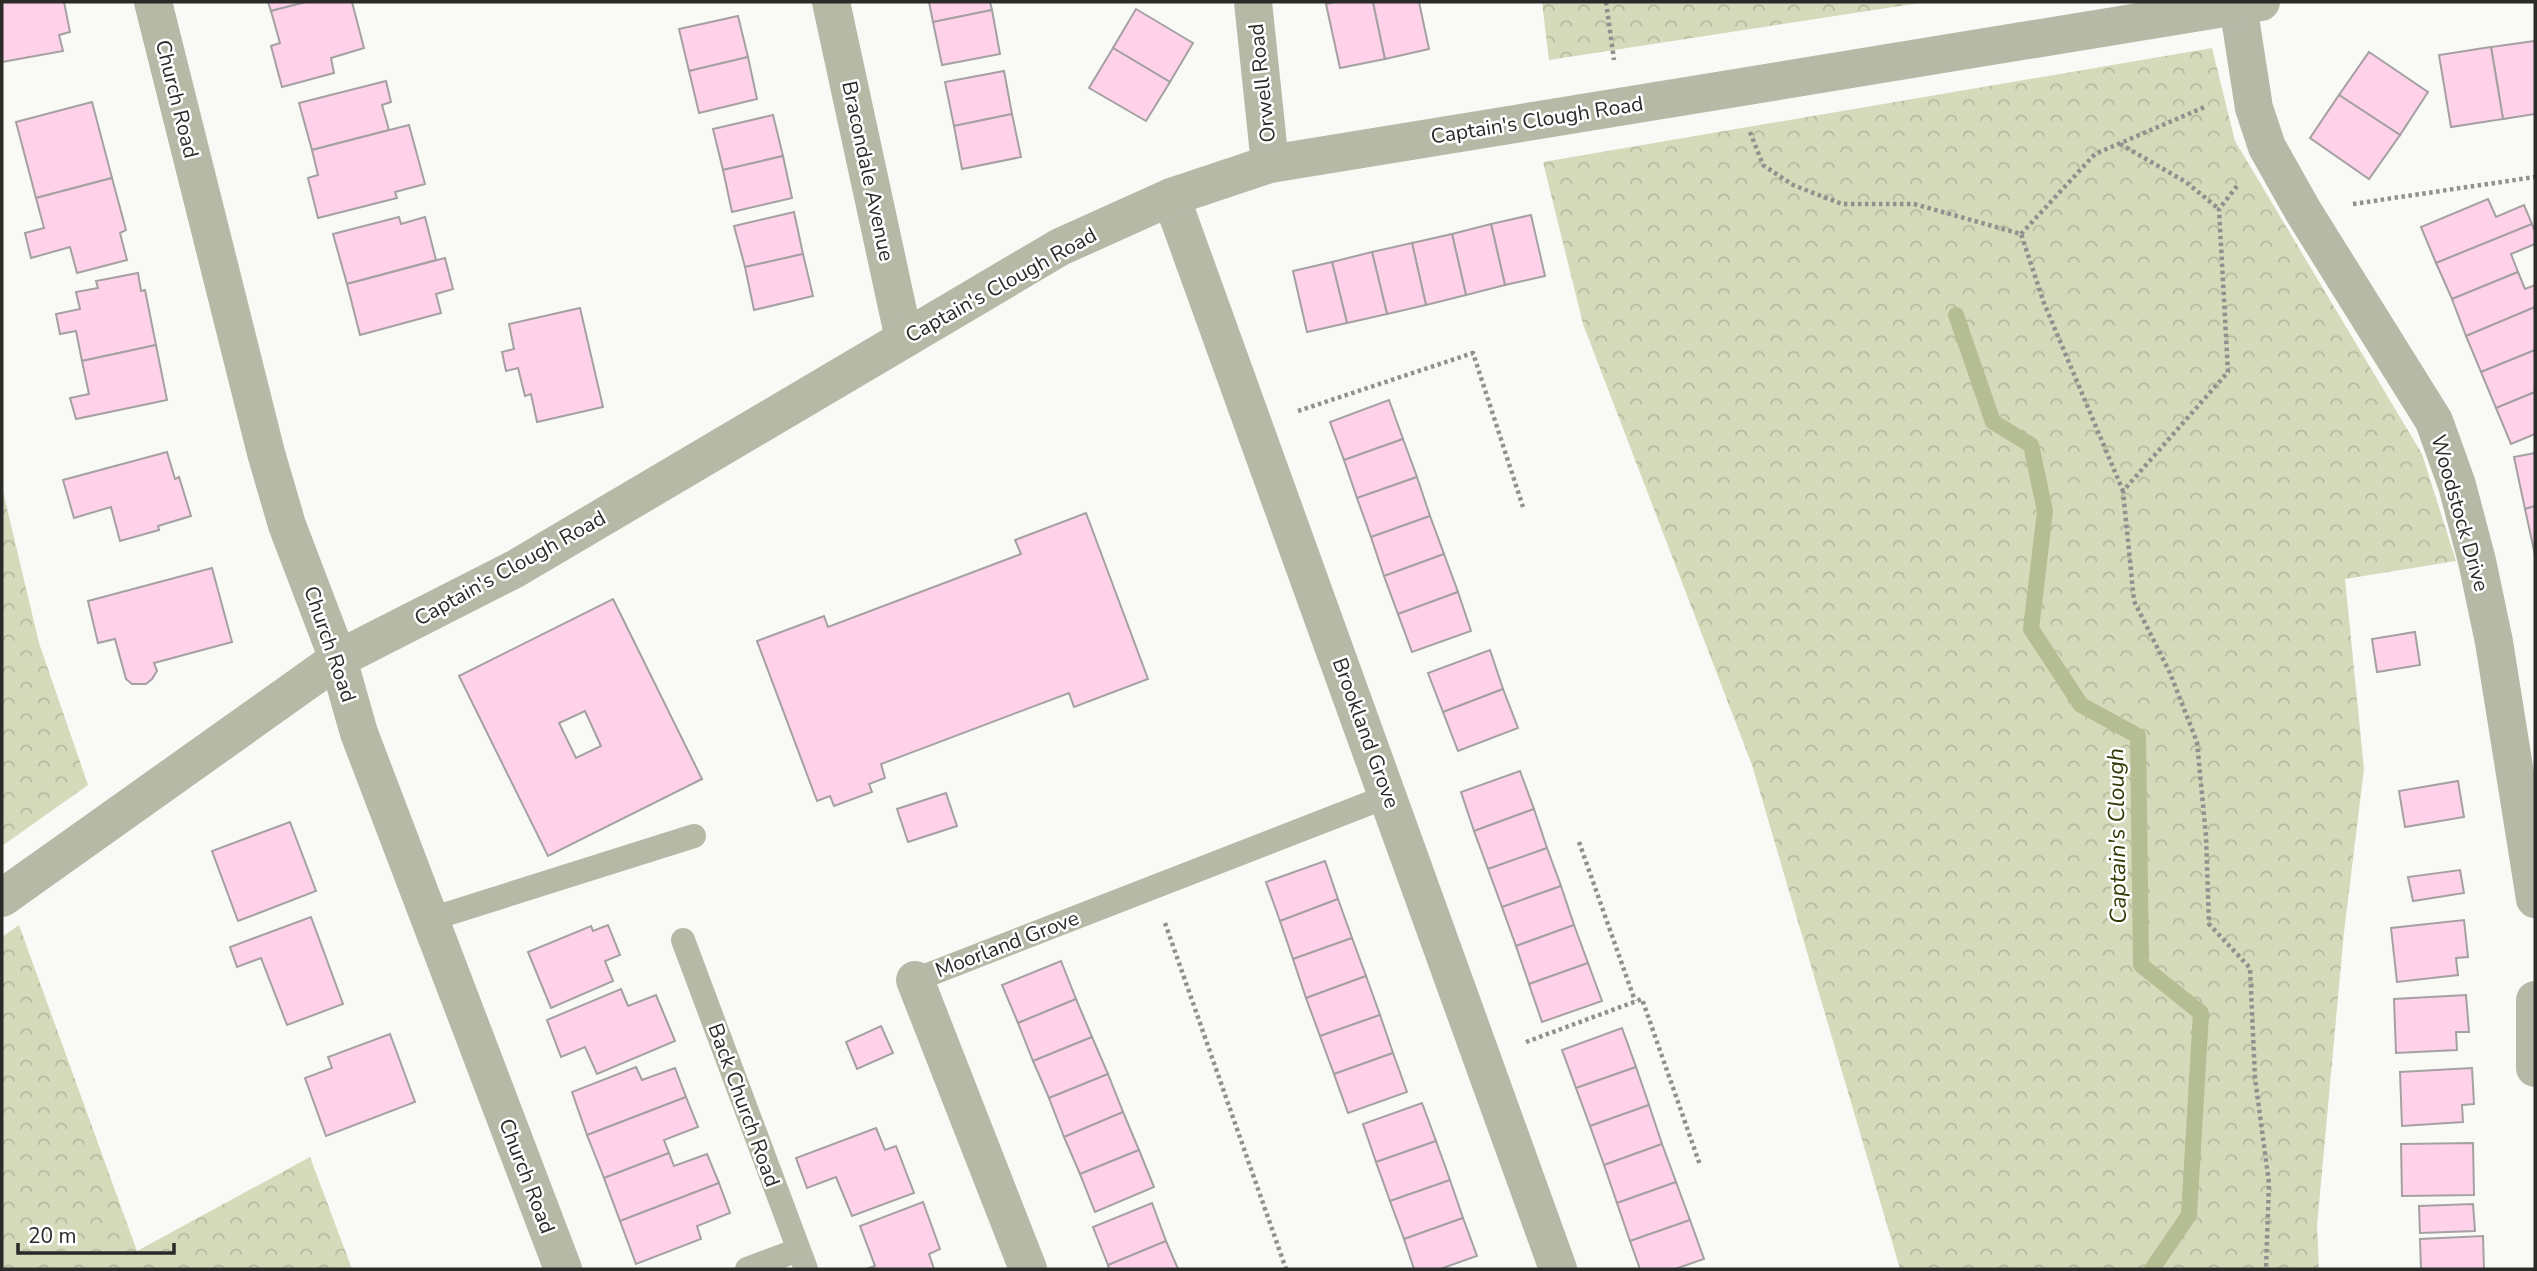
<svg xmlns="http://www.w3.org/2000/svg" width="2537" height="1271" font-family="'Nunito Sans',sans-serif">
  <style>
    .forest { fill: url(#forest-crowns) }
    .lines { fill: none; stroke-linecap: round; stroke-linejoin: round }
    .stream { stroke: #b5bd92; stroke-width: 16 }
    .building { fill: #ffd2e9; stroke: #a5a1a3; stroke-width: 2; fill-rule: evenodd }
    .path { stroke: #90918e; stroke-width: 4.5; stroke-dasharray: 3.5 3.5; stroke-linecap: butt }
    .service { stroke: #b5b9a6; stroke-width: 24 }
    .minor { stroke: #b5b9a6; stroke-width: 38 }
    .tertiary { stroke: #b5b9a6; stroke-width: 38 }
    .labels { text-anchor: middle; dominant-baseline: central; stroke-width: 5; stroke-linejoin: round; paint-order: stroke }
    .street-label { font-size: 21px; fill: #2a2a29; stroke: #fff }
    .water-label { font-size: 23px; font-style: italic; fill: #343a06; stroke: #fff }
  </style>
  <defs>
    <pattern id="forest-crowns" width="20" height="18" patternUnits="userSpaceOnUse" patternTransform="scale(1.75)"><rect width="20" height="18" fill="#d4daba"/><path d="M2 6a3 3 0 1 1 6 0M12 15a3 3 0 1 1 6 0" fill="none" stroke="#b6bba0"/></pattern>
  </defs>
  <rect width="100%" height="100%" fill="#f9faf6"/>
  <g class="forest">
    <path d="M1542 2H1926L1549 60Z"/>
    <path d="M2212 48 2235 141 2422 454 2456 561 2345 579 2364 769 2344 932 2317 1226 2319 1269H1900L1752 765 1583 324 1543 162Z"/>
    <path d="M2 487 39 643 88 785 2 846Z"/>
    <path d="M19 925 137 1251 310 1157 352 1269H2V937Z"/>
  </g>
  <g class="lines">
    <path class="stream" d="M1956 315 1993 422 2031 445 2045 511 2031 629 2081 705 2138 736 2141 965 2201 1013 2189 1215 2152 1269"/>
  </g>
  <g class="building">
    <path d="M2 2H64L70 32 59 35 63 51 2 62Z"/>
    <path d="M268 2H306L271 11Z"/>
    <path d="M306 2H352L364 48 331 58 334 73 282 87 271 46 280 43 271 11Z"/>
    <path d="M929 2H990L992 10 933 22Z"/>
    <path d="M1335 2H1373L1385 59 1340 68 1326 4Z"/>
    <path d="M1373 2H1419L1429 49 1385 59Z"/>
    <path d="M1136 9 1193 43 1170 82 1113 48Z"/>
    <path d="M992 10 1000 54 942 65 933 22Z"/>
    <path d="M738 16 748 57 689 71 679 29Z"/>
    <path d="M2535 41V114L2503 119 2491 47Z"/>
    <path d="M2491 47 2503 119 2451 127 2439 55Z"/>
    <path d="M1113 48 1170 82 1146 121 1089 88Z"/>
    <path d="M2369 52 2428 92 2400 135 2339 95Z"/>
    <path d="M748 57 757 99 699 113 689 71Z"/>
    <path d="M1004 71 1012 114 954 126 945 82Z"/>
    <path d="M386 81 391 102 382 105 389 130 312 150 299 103Z"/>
    <path d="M2339 95 2400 135 2369 179 2310 138Z"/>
    <path d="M92 102 112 178 36 198 16 122Z"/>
    <path d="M1012 114 1021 157 962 169 954 126Z"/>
    <path d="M773 115 783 156 723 170 713 129Z"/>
    <path d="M409 125 425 184 395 192 397 198 318 218 308 178 318 175 312 150Z"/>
    <path d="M783 156 792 198 732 212 723 170Z"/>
    <path d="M112 178 126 230 120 233 127 260 77 273 70 247 31 258 25 233 44 228 36 198Z"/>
    <path d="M2488 199 2496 217 2524 205 2532 224 2436 263 2421 227Z"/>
    <path d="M794 212 803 254 745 267 734 226Z"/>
    <path d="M1531 215 1545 276 1505 285 1491 224Z"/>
    <path d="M399 217 401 224 425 217 436 260 347 284 333 234Z"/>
    <path d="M1491 224 1505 285 1466 295 1452 234Z"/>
    <path d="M2532 224 2535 232V244L2511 254 2518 272 2452 299 2436 263Z"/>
    <path d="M1452 234 1466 295 1426 305 1412 243Z"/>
    <path d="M1412 243 1426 305 1387 314 1372 252Z"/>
    <path d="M1372 252 1387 314 1347 323 1332 262Z"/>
    <path d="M803 254 813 296 754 310 745 267Z"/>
    <path d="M445 258 453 289 436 294 441 313 360 335 347 284Z"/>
    <path d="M1332 262 1347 323 1307 332 1293 271Z"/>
    <path d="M2518 272 2525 289 2535 285V307L2466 336 2452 299Z"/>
    <path d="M138 273 141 291 145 290 156 345 82 361 76 331 60 334 56 314 80 309 76 292 98 288 96 281Z"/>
    <path d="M2535 307V350L2481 372 2466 336Z"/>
    <path d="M580 308 603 407 537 422 531 394 525 396 518 368 506 371 502 352 514 349 509 324Z"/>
    <path d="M156 345 167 400 76 419 70 398 89 394 82 361Z"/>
    <path d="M2535 350V392L2496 408 2481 372Z"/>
    <path d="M2535 392V434L2511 444 2496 408Z"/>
    <path d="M1389 400 1403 439 1344 460 1330 422Z"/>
    <path d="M1403 439 1417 477 1357 498 1344 460Z"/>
    <path d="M167 452 175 479 179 477 191 516 158 526 159 530 120 541 111 507 74 518 63 480Z"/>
    <path d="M2535 453V506L2525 509 2514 457Z"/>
    <path d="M1417 477 1430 516 1371 537 1357 498Z"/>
    <path d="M2535 506V555L2525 509Z"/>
    <path d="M1086 513 1148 679 1074 707 1069 693 881 764 885 778 869 784 872 792 834 806 830 796 817 801 757 641 824 616 828 627 1021 554 1015 540Z"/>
    <path d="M1430 516 1444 554 1384 576 1371 537Z"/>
    <path d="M1444 554 1458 592 1398 614 1384 576Z"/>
    <path d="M212 568 232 642 154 663 157 671 152 679 146 684H132L126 679 115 639 98 643 88 601Z"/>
    <path d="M1458 592 1471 631 1412 652 1398 614Z"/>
    <path d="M613 599 702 779 548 856 459 676ZM585 711 601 746 576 758 559 723Z"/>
    <path d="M2415 632 2420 665 2377 672 2372 639Z"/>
    <path d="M1490 650 1503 689 1443 712 1428 673Z"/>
    <path d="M1503 689 1518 728 1458 751 1443 712Z"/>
    <path d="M1520 771 1534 809 1474 831 1461 792Z"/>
    <path d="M2458 781 2464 817 2405 827 2399 791Z"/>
    <path d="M946 793 957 826 908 842 897 809Z"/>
    <path d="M1534 809 1547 848 1488 869 1474 831Z"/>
    <path d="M290 822 316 891 238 921 212 851Z"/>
    <path d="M1547 848 1561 886 1502 907 1488 869Z"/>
    <path d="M1325 861 1338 899 1280 921 1266 882Z"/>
    <path d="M2460 870 2464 893 2413 901 2408 877Z"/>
    <path d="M1561 886 1574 925 1516 946 1502 907Z"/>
    <path d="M1338 899 1352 938 1293 959 1280 921Z"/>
    <path d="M311 917 343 1004 287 1025 261 958 237 967 230 947Z"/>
    <path d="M2464 920 2468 957 2456 958 2458 975 2397 982 2391 928Z"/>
    <path d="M608 925 620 955 605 961 613 981 551 1008 528 952 591 926 593 931Z"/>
    <path d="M1574 925 1588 963 1529 984 1516 946Z"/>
    <path d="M1352 938 1366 976 1306 998 1293 959Z"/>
    <path d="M1061 961 1076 999 1018 1023 1002 985Z"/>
    <path d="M1588 963 1602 1001 1542 1022 1529 984Z"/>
    <path d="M1366 976 1380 1015 1320 1036 1306 998Z"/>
    <path d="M621 989 628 1006 656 995 675 1041 597 1074 585 1047 561 1057 547 1020Z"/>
    <path d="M2466 995 2469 1032H2456L2457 1050 2396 1053 2394 999Z"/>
    <path d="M1076 999 1092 1037 1033 1061 1018 1023Z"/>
    <path d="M1380 1015 1393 1053 1334 1074 1320 1036Z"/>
    <path d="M881 1026 893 1053 857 1069 846 1042Z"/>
    <path d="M1622 1028 1636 1067 1576 1088 1562 1050Z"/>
    <path d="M390 1034 415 1102 326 1136 305 1078 332 1068 328 1057Z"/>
    <path d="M1092 1037 1108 1074 1049 1098 1033 1061Z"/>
    <path d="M1393 1053 1407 1092 1348 1113 1334 1074Z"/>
    <path d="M636 1067 642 1080 675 1068 686 1097 587 1135 572 1092Z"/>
    <path d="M1636 1067 1649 1105 1590 1126 1576 1088Z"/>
    <path d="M2472 1068 2474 1104 2462 1105 2463 1122 2402 1126 2400 1072Z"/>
    <path d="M1108 1074 1123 1112 1064 1137 1049 1098Z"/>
    <path d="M686 1097 698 1127 664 1140 669 1153 604 1178 587 1135Z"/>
    <path d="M1422 1103 1436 1141 1376 1162 1363 1124Z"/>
    <path d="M1649 1105 1662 1144 1604 1165 1590 1126Z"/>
    <path d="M1123 1112 1139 1150 1080 1174 1064 1137Z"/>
    <path d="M876 1128 885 1150 896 1146 914 1193 852 1216 836 1177 807 1188 796 1158Z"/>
    <path d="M1436 1141 1450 1180 1390 1201 1376 1162Z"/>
    <path d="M2473 1143 2474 1195 2402 1196 2401 1144Z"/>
    <path d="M1662 1144 1676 1182 1617 1203 1604 1165Z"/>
    <path d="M1139 1150 1154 1187 1095 1212 1080 1174Z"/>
    <path d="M669 1153 674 1166 707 1154 719 1183 620 1221 604 1178Z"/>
    <path d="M1450 1180 1463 1218 1404 1239 1390 1201Z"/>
    <path d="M1676 1182 1690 1220 1630 1241 1617 1203Z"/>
    <path d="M719 1183 730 1213 697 1226 701 1239 636 1264 620 1221Z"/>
    <path d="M923 1202 940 1249 929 1254 934 1269H866L875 1266 860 1226Z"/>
    <path d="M1152 1203 1166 1241 1108 1265 1093 1227Z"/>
    <path d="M2473 1204 2475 1231 2420 1233 2419 1206Z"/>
    <path d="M1463 1218 1477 1256 1440 1269H1414L1404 1239Z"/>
    <path d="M1690 1220 1704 1259 1675 1269H1640L1630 1241Z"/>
    <path d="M2483 1236 2484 1269H2421L2420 1239Z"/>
    <path d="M1166 1241 1178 1269H1109L1108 1265Z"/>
  </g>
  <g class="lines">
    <g class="path">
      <path d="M1606 2 1614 60"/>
      <path d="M1750 132 1763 165 1793 185 1842 204H1914L2021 234 2044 303 2123 491"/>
      <path d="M2120 144 2186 182 2219 209"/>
      <path d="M2237 186 2219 209 2228 372 2123 491 2134 601 2170 673 2197 742 2206 836 2209 924 2250 968 2255 1078 2269 1183 2266 1269"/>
      <path d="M2353 204 2535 177"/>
      <path d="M2021 234 2095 154 2207 106"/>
      <path d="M1298 411 1473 353 1523 507"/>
      <path d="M1579 842 1635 1001"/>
      <path d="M1165 923 1286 1269"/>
      <path d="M1526 1042 1642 999 1700 1165"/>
    </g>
    <g class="service">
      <path d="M431 919 694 836"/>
      <path d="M683 940 806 1269"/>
      <path d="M915 980 1388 796"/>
      <path d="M747 1269 798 1250"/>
    </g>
    <g class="minor">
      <path d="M831 2 904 339"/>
      <path d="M1253 2 1270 164"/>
      <path d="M2238 5 2254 108 2267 147 2303 211 2434 421 2457 485 2477 561 2494 642 2535 899"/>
      <path d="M1171 197 1558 1269"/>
      <path d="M915 980 1028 1269"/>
      <path d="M2535 1000V1068"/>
    </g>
    <g class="tertiary">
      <path d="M153 2 266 453 287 525 338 659 359 733 563 1269"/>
      <path d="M2 898 338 659 515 569 1060 247 1171 197 1270 164 2261 2"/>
    </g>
  </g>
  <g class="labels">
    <g class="street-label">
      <text transform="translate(1262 83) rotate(-96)">Orwell Road</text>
      <text transform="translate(177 99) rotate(76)">Church Road</text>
      <text transform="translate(1537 120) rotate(-9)">Captain's Clough Road</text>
      <text transform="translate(868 171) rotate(78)">Bracondale Avenue</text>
      <text transform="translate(1001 285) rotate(-29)">Captain's Clough Road</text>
      <text transform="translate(2460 513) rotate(74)">Woodstock Drive</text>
      <text transform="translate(510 568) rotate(-29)">Captain's Clough Road</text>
      <text transform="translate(330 644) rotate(71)">Church Road</text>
      <text transform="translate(1366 733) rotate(70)">Brookland Grove</text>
      <text transform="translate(1007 944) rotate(-21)">Moorland Grove</text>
      <text transform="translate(744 1105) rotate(70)">Back Church Road</text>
      <text transform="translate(527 1176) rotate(69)">Church Road</text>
    </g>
    <g class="water-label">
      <text transform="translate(2117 836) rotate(-91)">Captain's Clough</text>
    </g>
  </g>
  <rect width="2537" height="1271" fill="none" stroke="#2a2a29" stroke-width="7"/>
  <path d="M18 1243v10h156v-10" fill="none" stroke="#2a2a29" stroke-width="3.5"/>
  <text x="28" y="1243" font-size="21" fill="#2a2a29" stroke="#ffffff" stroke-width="5" paint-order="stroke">20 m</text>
</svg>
